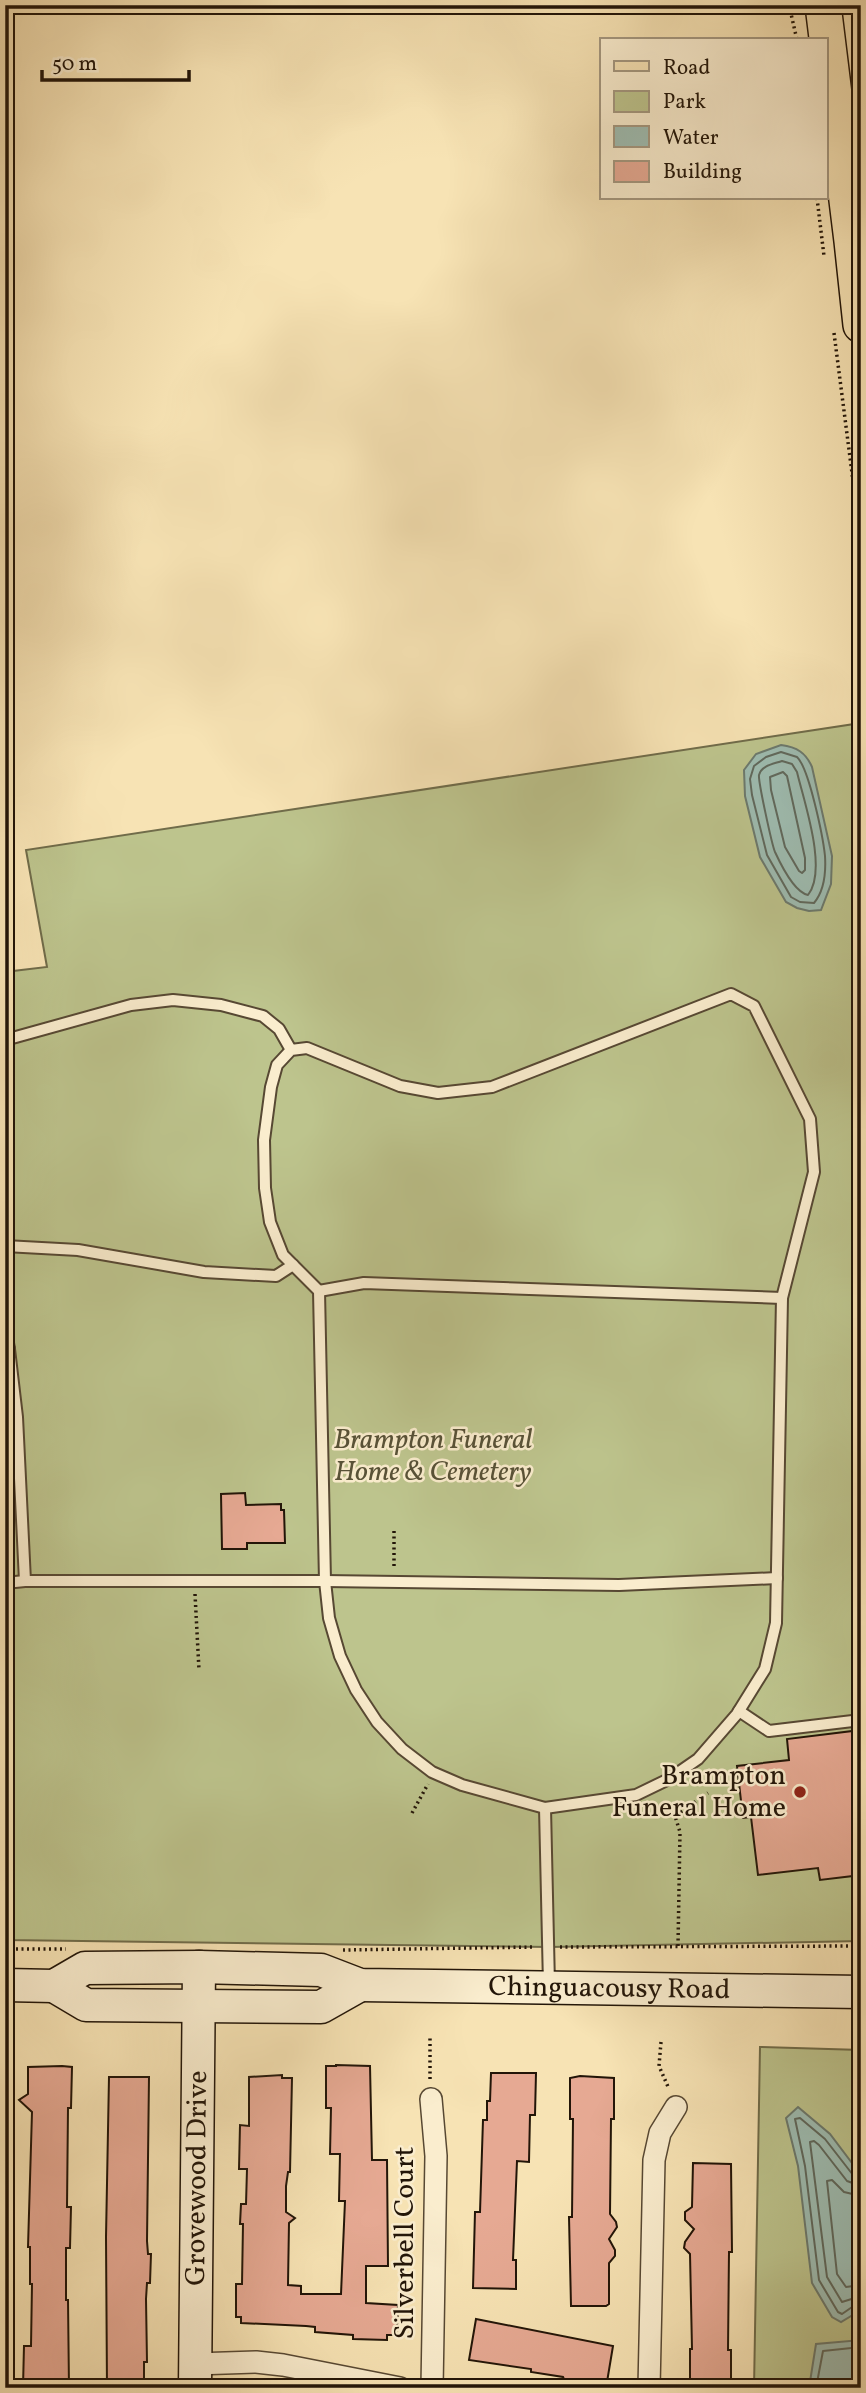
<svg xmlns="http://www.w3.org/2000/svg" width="866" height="2393" font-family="Vollkorn,serif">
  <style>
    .green { fill: #bdc48d; stroke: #706c4a; stroke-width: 2 }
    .water { fill: #9ebdb2; stroke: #6c7a6e; stroke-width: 2 }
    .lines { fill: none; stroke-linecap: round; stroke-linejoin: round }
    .shore { stroke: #60695d; stroke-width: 2 }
    .building { fill: #e6a993; stroke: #221508; stroke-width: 2 }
    .lane-casing { stroke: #574833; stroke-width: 14 }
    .street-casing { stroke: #574833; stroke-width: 24 }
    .secondary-casing { stroke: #221508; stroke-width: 35 }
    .primary-casing { stroke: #221508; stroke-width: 38 }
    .path { stroke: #221508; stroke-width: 3.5; stroke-dasharray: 2 3.5; stroke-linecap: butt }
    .lane { stroke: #faedce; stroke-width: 10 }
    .street { stroke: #faedce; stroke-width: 21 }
    .secondary { stroke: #faedce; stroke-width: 32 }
    .primary { stroke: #f7e3b4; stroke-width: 35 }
    .poi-dot { fill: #8f2418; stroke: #faedce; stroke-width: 2.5 }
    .labels { text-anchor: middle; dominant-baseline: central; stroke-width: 5; stroke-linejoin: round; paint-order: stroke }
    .park-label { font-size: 28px; font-style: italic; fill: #585237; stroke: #faedce }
    .poi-label { font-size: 28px; fill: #221508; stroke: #faedce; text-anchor: end }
    .street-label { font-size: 28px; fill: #221508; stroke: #faedce }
  </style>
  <rect width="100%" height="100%" fill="#f7e3b4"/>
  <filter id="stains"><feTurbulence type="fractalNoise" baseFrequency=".00286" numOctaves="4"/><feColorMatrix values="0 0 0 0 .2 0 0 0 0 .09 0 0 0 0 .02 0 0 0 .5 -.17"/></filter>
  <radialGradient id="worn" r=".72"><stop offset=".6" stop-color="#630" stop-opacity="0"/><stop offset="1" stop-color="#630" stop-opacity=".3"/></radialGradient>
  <g class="green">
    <path d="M861 723V1941L550 1947 5 1940V972L47 967 26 850Z"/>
    <path d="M760 2047 861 2050V2388H754Z"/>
  </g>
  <g class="water">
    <path d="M781 745C797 747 806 753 812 767L832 856 831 884 821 910 809 911 797 908 786 902 760 857 745 796 744 770 756 754Z"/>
    <path d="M798 2107 830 2134 861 2175V2310L841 2322 832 2317 812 2283 798 2166 786 2118Z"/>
    <path d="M861 2340V2388H809L816 2344Z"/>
  </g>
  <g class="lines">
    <g class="shore">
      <path d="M781 752 797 757C809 768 823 837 825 856 826 872 824 891 814 903L800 902 791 897 767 855 752 795 750 779 754 766 766 757Z"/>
      <path d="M782 761 792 764 797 772C804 802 828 870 808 895 794 892 781 865 775 852 772 845 758 781 759 775 762 765 773 764 782 761Z"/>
      <path d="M783 772 787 776 805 858V870L802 873 799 871 785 847 771 790 770 777Z"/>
      <path d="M861 2177 853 2175 825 2139 800 2118 795 2119 805 2166 819 2280 838 2312 842 2314 855 2305H861"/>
      <path d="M861 2186 847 2181 819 2145 814 2141 810 2142 827 2277 842 2302 861 2296"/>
      <path d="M861 2196 844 2192 832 2180 827 2181 837 2274 846 2287 861 2285"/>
      <path d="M816 2388 823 2351 861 2347"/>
    </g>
  </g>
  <g class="building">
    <path d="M245 1493 246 1505 281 1504V1510H284L285 1543H247V1549H222L221 1494Z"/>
    <path d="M861 1730V1875L820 1880 818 1868 758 1875 751 1817 743 1818 737 1766 789 1760 787 1739Z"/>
    <path d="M336 2065 370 2066 372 2160H387L388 2266H366V2303L398 2305 397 2330 396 2335H387V2340L353 2339V2335L315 2332V2327L306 2326 241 2323V2317H236V2284H242L243 2224H240L241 2204H246L247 2169H239L240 2125 249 2126V2077L282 2075V2078H292L290 2172H288L286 2186V2212L295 2218 289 2223 288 2285 301 2286V2294H341L345 2201H339L340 2154H330L331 2108H326V2066H336Z"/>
    <path d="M62 2066 72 2067 71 2108H68L67 2207H71L70 2248H66V2300H68L69 2388 23 2387 24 2346H31L32 2284H30V2247H28L32 2112 19 2100 28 2094V2067Z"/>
    <path d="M491 2073H536L535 2115H530L529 2162 517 2161 513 2260H516V2289L473 2288 475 2212H480L483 2120H487V2101H490Z"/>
    <path d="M580 2076 614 2078V2119H611L610 2214 616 2222 617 2227 609 2239 615 2250V2256L609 2263V2304L606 2306H571L569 2217H572L573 2119H570V2078Z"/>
    <path d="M109 2077H149L147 2241 148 2254H151L150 2283H147L146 2299 147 2362H144V2387L141 2388H107L106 2237Z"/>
    <path d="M693 2163 731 2164 732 2252H729L728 2350H731V2388H690V2349H692L690 2254 684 2248 685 2242 694 2229 685 2220V2212L692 2207Z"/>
    <path d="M476 2319 613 2346 606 2388 579 2383 568 2388 563 2377 531 2372V2369L469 2360Z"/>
  </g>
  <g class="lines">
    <defs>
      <g id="lane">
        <path d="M731 994 754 1006 810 1119 814 1172 782 1298 776 1623 765 1669 737 1714 698 1759 669 1779 636 1795 545 1808 462 1785 432 1772 402 1749 377 1722 356 1690 340 1656 329 1618 325 1581 319 1291 283 1255 270 1222 265 1188 264 1140 271 1087 277 1065 291 1050 307 1048 400 1086 438 1093 492 1087Z"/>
        <path d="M5 1040 131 1005 173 1000 221 1005 263 1016 279 1029 291 1050"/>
        <path d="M5 1246 78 1250 204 1272 276 1276 293 1265"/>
        <path d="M319 1291 364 1283 782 1298"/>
        <path d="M5 1325 9 1349"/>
        <path d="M5 1348 9 1349 17 1417 25 1581H325L619 1585 777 1578"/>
        <path d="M5 1583 25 1581"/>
        <path d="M739 1711 769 1731 861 1720"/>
        <path d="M545 1808 549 1985"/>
      </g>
      <g id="street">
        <path d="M431 2099 436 2156 432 2388"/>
        <path d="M195 2364 256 2362 283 2365 400 2388"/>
        <path d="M649 2388 654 2160 660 2133 676 2107"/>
      </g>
      <g id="secondary">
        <path id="s1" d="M5 1985 54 1986 85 1968 199 1967 321 1970 360 1985 861 1992"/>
        <path d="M54 1986 86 2005 321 2007 360 1985"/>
        <path id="s2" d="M195 2388 199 1967"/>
      </g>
      <path id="primary" d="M823 5 852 241 861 325"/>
    </defs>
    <use href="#lane" class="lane-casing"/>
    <use href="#street" class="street-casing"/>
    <use href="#secondary" class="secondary-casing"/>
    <use href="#primary" class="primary-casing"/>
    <g class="path">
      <path d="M789 5 797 40"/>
      <path d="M817 198 824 256"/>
      <path d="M834 333 861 543"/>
      <path d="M394 1531V1567"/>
      <path d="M195 1594 199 1670"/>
      <path d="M412 1813 428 1784"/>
      <path d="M678 1946 680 1832 675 1816 708 1793"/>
      <path d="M560 1947 861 1946"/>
      <path d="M5 1949H66"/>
      <path d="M343 1950 535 1947"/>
      <path d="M661 2042 659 2066 669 2089"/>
      <path d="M430 2079V2035"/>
    </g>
    <use href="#lane" class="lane"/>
    <use href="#street" class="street"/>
    <use href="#secondary" class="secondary"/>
    <use href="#primary" class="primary"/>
  </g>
  <circle class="poi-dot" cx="800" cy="1792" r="7"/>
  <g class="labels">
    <g class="park-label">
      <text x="433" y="1440">Brampton Funeral<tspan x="433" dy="32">Home &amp; Cemetery</tspan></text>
    </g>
    <g class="poi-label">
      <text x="786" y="1776">Brampton<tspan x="786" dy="32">Funeral Home</tspan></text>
    </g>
    <g class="street-label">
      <text stroke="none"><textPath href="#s1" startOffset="612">Chinguacousy Road</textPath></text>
      <text stroke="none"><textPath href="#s2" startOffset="210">Grovewood Drive</textPath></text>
      <text transform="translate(405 2243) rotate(-90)">Silverbell Court</text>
    </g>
  </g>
  <rect width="866" height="2393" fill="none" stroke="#f7e3b4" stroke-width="28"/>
  <rect x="7" y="7" width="852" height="2379" fill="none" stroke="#221508" stroke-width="3.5"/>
  <rect x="14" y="14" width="838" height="2365" fill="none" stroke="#221508" stroke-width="2"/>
  <rect x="600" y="38" width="228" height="161" fill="#faedce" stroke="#a4977f" stroke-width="2"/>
  <rect x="614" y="61" width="35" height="10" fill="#f7e3b4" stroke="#a4977f" stroke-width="2"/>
  <text x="663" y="74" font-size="21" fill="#221508">Road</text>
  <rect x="614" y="91" width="35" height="21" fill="#bdc48d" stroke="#a4977f" stroke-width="2"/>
  <text x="663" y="108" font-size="21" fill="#221508">Park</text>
  <rect x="614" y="126" width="35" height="21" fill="#9ebdb2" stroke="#a4977f" stroke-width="2"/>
  <text x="663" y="144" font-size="21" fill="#221508">Water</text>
  <rect x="614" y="161" width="35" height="21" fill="#e6a993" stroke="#a4977f" stroke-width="2"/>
  <text x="663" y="178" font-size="21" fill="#221508">Building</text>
  <path d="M42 70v10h147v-10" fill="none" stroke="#221508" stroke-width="3.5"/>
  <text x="52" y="70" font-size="21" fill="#221508" stroke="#faedce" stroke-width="5" paint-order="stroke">50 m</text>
  <rect width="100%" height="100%" filter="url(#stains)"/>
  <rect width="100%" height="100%" fill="url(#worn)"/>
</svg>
